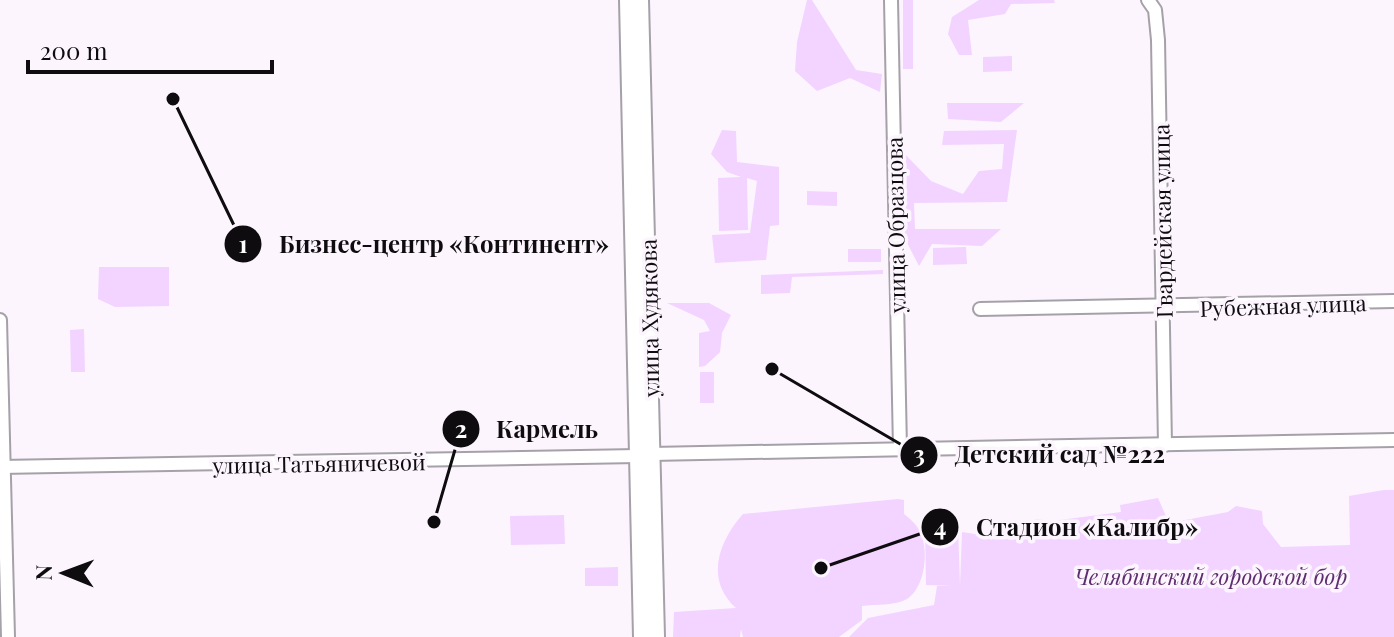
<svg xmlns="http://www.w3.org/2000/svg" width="1394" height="637" font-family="'Playfair Display',serif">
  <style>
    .green { fill: #f3d3ff }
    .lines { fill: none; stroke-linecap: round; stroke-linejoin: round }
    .minor-casing { stroke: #a6a0a9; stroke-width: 16 }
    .major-casing { stroke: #a6a0a9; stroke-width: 20 }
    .minor { stroke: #fff; stroke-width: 12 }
    .major { stroke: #fff; stroke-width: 16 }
    .labels { text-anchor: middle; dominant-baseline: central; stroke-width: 7; stroke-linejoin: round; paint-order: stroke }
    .street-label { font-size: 22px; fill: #0e0c0f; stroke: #fcf5fe }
    .park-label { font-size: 22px; font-style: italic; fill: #5e2d6f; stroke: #fcf5fe }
    .leader { fill: none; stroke: #0e0c0f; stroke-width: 3 }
    .callout-dot { fill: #0e0c0f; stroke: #fcf5fe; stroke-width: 3 }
    .mark-label { font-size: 24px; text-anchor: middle; font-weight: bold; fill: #fff }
    .callout-label { font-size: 24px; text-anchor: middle; font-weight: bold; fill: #0e0c0f; stroke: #fcf5fe; stroke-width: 7; stroke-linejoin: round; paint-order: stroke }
  </style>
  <rect width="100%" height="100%" fill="#fcf5fe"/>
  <g class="green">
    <path d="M807 0H812L856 70 882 74 880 92 850 78 817 91 795 71 797 42Z"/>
    <rect x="903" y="0" width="10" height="69"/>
    <path d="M979 0H1054L1055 3 1011 4 1005 14 968 20 972 55H959L948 34 952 17Z"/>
    <path d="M1012 56V71L983 72V57Z"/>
    <path d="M947 103H1024L1001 122 948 119Z"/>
    <path d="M722 130 736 131 737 162 779 167V225L770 226 766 260 715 263 712 235 750 233 757 181 747 178 748 230 719 231 718 178 741 177 727 172 711 154Z"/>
    <path d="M1017 130 1007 202 914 203 915 229H1001L982 246 932 244 919 266 901 231 899 148 931 181 963 194 979 171 1002 169 1004 144 942 145 944 131Z"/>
    <path d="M807 191 837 192V206L807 205Z"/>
    <path d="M966 247 967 264 933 265V248Z"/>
    <rect x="848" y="249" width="33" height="13"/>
    <path d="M99 267H169V306L115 307 98 299Z"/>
    <path d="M883 270V274L792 277 790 293 761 294V275Z"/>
    <path d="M667 303H709L731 315 722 333 720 352 705 366 699 367V333L710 331 704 320Z"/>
    <path d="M84 329 85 372H71L70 330Z"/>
    <rect x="700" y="372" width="14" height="31"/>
    <path d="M1384 490H1394V637H849L868 618 934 605 937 586H953L926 585 925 528 958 527 960 586 962 532 1013 540 1036 519 1052 521 1121 512 1120 505 1158 498 1169 523 1228 512 1236 506 1262 511 1263 524 1281 547 1350 545 1349 496Z"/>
    <path d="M898 499 904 500V514C909 518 915 523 918 528 930 546 926 587 907 599 895 606 875 604 862 606V620L839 637H743L741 629 740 637H673L674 612 736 608C705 580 718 542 743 514Z"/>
    <path d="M564 515 565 544 511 545 510 516Z"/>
    <path d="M618 567V586H585V568Z"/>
  </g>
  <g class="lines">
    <defs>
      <g id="minor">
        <path d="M891 0 900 449"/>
        <path d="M1148 0 1155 10 1158 40 1165 445"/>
        <path d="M980 309 1394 301"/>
        <path d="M0 320 8 637"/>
        <path d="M651 454 1394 440"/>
        <path d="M0 467 638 456"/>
      </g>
      <g id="major">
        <path d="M628 0 642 637"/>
        <path d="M640 0 656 637"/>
      </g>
    </defs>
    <use href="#minor" class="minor-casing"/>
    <use href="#major" class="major-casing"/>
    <use href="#minor" class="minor"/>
    <use href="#major" class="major"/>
  </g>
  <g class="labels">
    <g class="street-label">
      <text transform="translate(1162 221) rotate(-91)">Гвардейская улица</text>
      <text transform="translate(895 225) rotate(-91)">улица Образцова</text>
      <text transform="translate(1283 305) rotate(-2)">Рубежная улица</text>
      <text transform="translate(649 318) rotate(-91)">улица Худякова</text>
      <text transform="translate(319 463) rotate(-1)">улица Татьяничевой</text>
    </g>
    <g class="park-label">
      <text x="1211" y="576">Челябинский городской бор</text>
    </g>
  </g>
  <path class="leader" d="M173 99L243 244M434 522L461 429M772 369L919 455M821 568L940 527"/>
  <g class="callout-dot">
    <circle cx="173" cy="99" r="8"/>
    <circle cx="434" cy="522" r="8"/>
    <circle cx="772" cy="369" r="8"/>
    <circle cx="821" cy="568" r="8"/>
    <circle cx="243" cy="244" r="20"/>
    <circle cx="461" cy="429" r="20"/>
    <circle cx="919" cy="455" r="20"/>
    <circle cx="940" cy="527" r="20"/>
  </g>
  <g class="mark-label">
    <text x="243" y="253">1</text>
    <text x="461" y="438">2</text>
    <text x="919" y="463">3</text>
    <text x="940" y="536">4</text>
  </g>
  <g class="callout-label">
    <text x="444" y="253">Бизнес-центр «Континент»</text>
    <text x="547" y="438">Кармель</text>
    <text x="1060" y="463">Детский сад №222</text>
    <text x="1087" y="536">Стадион «Калибр»</text>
  </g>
  <g transform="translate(64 573) rotate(271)" stroke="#fcf5fe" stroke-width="6" paint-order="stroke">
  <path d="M0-6L14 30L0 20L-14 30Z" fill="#0e0c0f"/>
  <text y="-12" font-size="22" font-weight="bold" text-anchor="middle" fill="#0e0c0f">N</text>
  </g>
  <path d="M28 60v12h244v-12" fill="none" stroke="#0e0c0f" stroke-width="4"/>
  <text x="40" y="60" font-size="24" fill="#0e0c0f" stroke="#fcf5fe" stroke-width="6" paint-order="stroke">200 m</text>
</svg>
